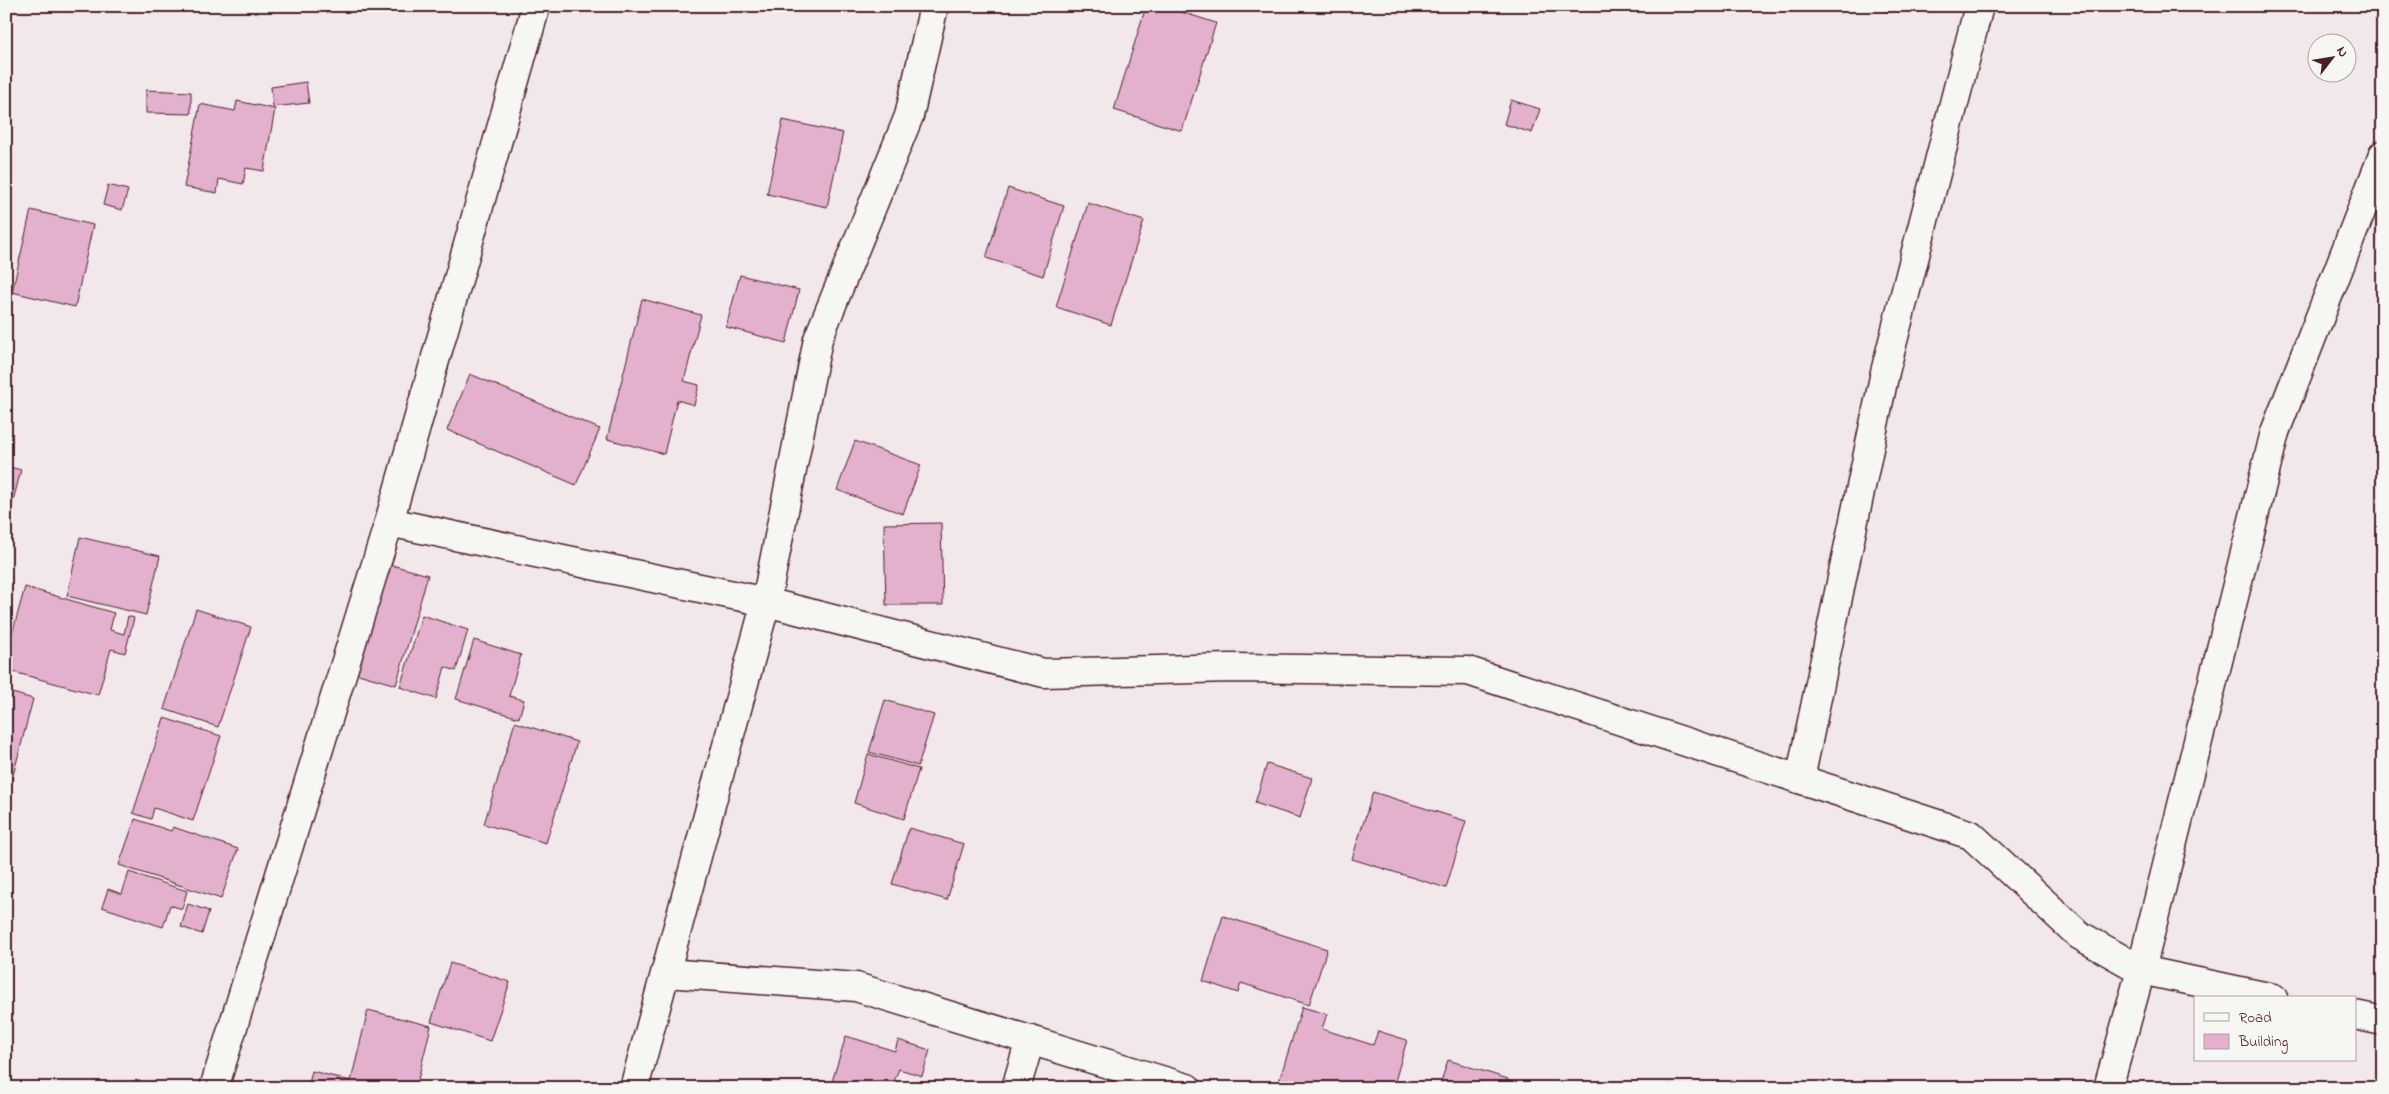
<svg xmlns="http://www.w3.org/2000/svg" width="2389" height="1094" font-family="'Indie Flower',sans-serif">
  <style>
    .building { fill: #e3b0cd; stroke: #4a1f2b }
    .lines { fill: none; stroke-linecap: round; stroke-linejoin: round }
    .minor-casing { stroke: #4a1f2b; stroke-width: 31 }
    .minor { stroke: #f6f6f2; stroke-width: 28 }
  </style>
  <rect width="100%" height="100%" fill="#f2e8eb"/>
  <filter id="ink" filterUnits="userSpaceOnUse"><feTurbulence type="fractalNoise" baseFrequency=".02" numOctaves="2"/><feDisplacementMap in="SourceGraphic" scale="10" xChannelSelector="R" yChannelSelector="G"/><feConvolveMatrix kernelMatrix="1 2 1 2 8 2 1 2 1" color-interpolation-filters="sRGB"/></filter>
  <g filter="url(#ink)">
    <g class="building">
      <path d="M1146 6H1163L1216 23 1182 131 1114 110Z"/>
      <path d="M1870 6H1889L1887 12Z"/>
      <path d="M306 82 309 103 273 107 271 87Z"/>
      <path d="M146 90 191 92V114L146 113Z"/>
      <path d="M1511 100 1540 109 1532 133 1504 124Z"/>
      <path d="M237 101 275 109 264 171 246 168 243 184 219 179 217 193 184 187 200 104 235 111Z"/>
      <path d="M783 120 843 133 827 207 767 194Z"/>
      <path d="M108 185 128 190 122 210 103 205Z"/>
      <path d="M1008 188 1064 206 1043 276 986 258Z"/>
      <path d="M1088 203 1144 221 1111 325 1056 307Z"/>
      <path d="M31 210 93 225 75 307 12 292Z"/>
      <path d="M740 275 799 290 786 343 726 327Z"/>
      <path d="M642 299 701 315 684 381 699 385 694 405 677 400 664 454 607 439Z"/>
      <path d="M470 374 600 429 576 485 447 430Z"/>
      <path d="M855 441 921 465 903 514 837 490Z"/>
      <path d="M6 466 21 470 6 528Z"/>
      <path d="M941 523 943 605H886L884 524Z"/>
      <path d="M80 537 160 556 146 615 67 596Z"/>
      <path d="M388 564 428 575 396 685 355 673Z"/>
      <path d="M25 587 114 613 110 630 124 634 128 616 134 618 125 653 111 649 98 695 6 670V656Z"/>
      <path d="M196 609 251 627 218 727 164 709Z"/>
      <path d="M422 615 468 630 456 671 445 667 436 699 400 687Z"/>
      <path d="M474 640 521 655 509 696 524 700 519 718 456 699Z"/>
      <path d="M6 691 33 699 9 791H6Z"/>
      <path d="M885 700 934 715 918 766 869 752Z"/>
      <path d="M164 718 221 736 193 821 154 808 151 819 133 813Z"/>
      <path d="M515 722 577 742 546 843 484 824Z"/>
      <path d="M868 754 919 769 904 819 854 803Z"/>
      <path d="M1267 764 1312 778 1300 818 1255 803Z"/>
      <path d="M1373 792 1466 821 1446 888 1352 859Z"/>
      <path d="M135 819 171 831 173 827 238 849 221 899 119 865Z"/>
      <path d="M909 828 964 844 947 900 892 884Z"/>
      <path d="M129 872 187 891 182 909 170 905 163 927 102 907 108 889 122 894Z"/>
      <path d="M188 904 209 911 202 934 181 927Z"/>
      <path d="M1223 916 1327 949 1309 1005 1241 983 1238 993 1203 981Z"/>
      <path d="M450 963 510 982 490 1041 431 1022Z"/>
      <path d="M1302 1007 1327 1014 1322 1029 1373 1045 1378 1031 1407 1040 1393 1088H1277Z"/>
      <path d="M368 1010 431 1026 416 1088H308L312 1071 351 1081Z"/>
      <path d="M846 1036 895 1051 898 1040 930 1050 922 1076 899 1069 893 1084 904 1088H830Z"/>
      <path d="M1448 1060 1508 1079 1505 1088H1439Z"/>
      <path d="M1668 1084 1680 1088H1667Z"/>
    </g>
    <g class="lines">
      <defs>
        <g id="minor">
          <path d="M389 522 766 602 1044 673 1231 668 1468 671 1971 835 2079 935 2141 970 2273 998"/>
          <path d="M1800 779 1885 372 1979 6"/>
          <path d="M666 973 856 987 1187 1088"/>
          <path d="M2355 1015 2383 1021"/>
          <path d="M214 1088 389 522 536 6"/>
          <path d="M634 1088 766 602 818 339 909 116 934 6"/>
          <path d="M1016 1088 1030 1040"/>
          <path d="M2108 1088 2141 970 2275 432 2383 155"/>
        </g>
      </defs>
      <use href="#minor" class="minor-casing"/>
      <use href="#minor" class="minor"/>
    </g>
  </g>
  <rect width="2389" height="1094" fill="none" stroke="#f6f6f2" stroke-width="25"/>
  <rect x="12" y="12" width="2364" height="1069" fill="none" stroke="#4a1f2b" stroke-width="2" filter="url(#ink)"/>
  <rect x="2194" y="996" width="162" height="65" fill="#f6f6f2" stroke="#b1a0a2"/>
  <rect x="2204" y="1013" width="25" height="8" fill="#f6f6f2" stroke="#b1a0a2"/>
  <text x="2239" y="1022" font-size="15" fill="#4a1f2b">Road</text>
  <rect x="2204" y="1034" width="25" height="15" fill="#e3b0cd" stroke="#b1a0a2"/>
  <text x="2239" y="1046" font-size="15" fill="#4a1f2b">Building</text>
  <g transform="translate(2332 58) rotate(59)"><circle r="24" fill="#f6f6f2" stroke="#b1a0a2"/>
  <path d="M0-4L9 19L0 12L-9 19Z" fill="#4a1f2b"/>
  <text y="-8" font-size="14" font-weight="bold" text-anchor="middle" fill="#4a1f2b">N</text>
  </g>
</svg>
